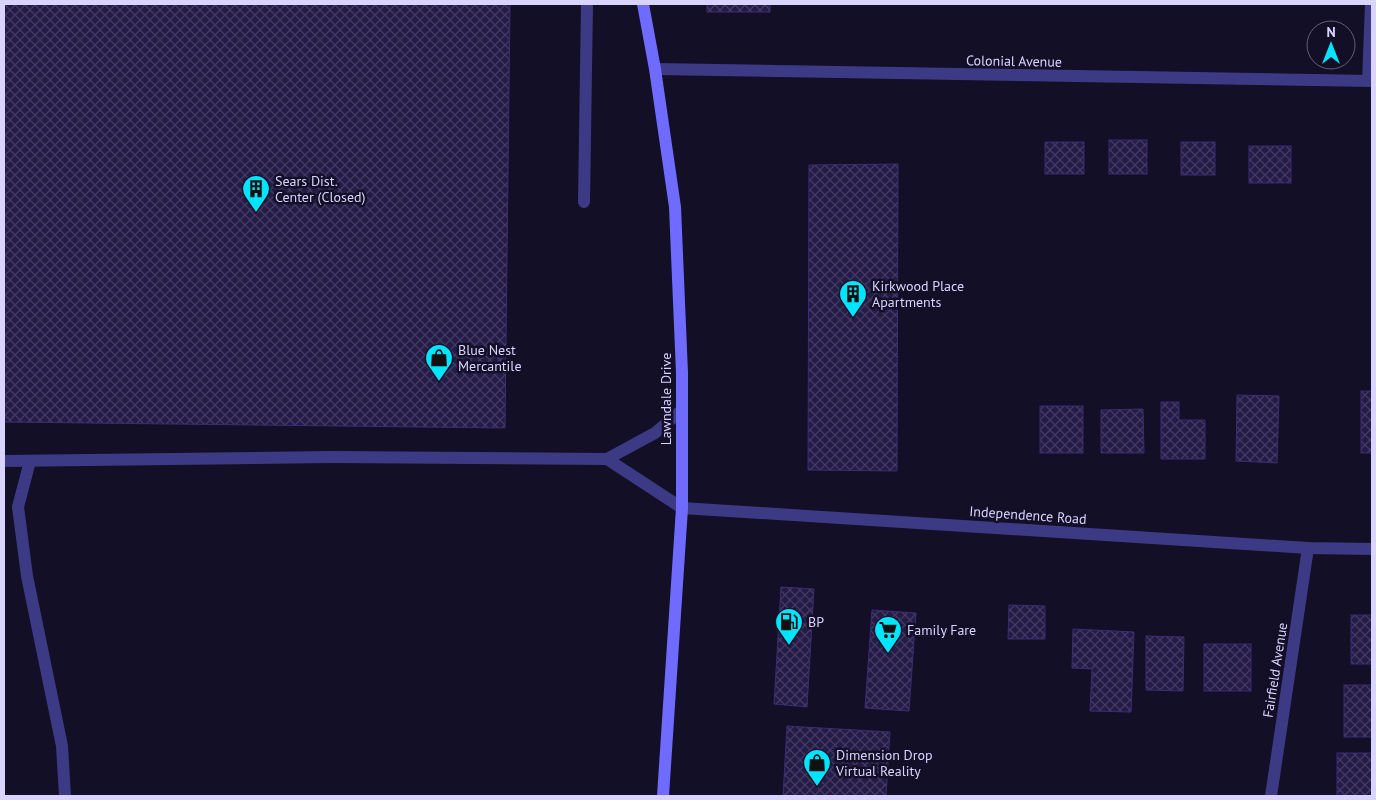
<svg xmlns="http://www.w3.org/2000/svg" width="1376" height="800" font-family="'PT Sans',sans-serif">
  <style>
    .building { fill: url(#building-cross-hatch); stroke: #3b2d73 }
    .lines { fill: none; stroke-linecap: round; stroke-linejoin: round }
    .lane { stroke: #3d3a85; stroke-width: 12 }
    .street { stroke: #3d3a85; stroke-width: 12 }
    .secondary { stroke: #6f6bff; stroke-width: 12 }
    .labels { text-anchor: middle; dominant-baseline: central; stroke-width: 5; stroke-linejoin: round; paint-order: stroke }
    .street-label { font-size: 14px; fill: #d9d4ff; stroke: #130f26 }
    .poi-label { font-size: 14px; fill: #d9d4ff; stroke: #130f26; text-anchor: start }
  </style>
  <defs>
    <pattern id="building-cross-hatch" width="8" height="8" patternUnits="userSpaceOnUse" patternTransform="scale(1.25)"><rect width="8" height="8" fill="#241b47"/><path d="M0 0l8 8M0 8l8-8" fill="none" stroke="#433b63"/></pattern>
  </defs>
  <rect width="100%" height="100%" fill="#130f26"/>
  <g class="building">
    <path d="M4 4H510L505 428 4 422Z"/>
    <rect x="707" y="4" width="63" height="8"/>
    <rect x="1109" y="140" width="38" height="34"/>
    <rect x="1045" y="142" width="39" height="32"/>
    <rect x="1181" y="142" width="34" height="33"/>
    <rect x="1249" y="146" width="42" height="37"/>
    <path d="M898 164 897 471 808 470 809 165Z"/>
    <rect x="1361" y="391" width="11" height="62"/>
    <path d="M1237 395 1279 396 1277 463 1236 461Z"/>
    <path d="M1161 402H1179V420H1205V459H1161Z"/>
    <rect x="1040" y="406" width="43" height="47"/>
    <path d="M1143 409 1144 453H1101V410Z"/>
    <path d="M781 587 814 589 807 707 774 704Z"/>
    <path d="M1009 605 1045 606V639H1008Z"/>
    <path d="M872 610 916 613 909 711 865 708Z"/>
    <rect x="1351" y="615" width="21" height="49"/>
    <path d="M1073 629 1134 632 1131 712 1090 711 1092 669 1072 668Z"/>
    <path d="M1146 636 1184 637 1183 691 1146 690Z"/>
    <rect x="1204" y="644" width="47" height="47"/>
    <rect x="1344" y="685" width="28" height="52"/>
    <path d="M787 726 890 732 886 796H783Z"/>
    <rect x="1337" y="753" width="35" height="43"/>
  </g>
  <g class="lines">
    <g class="lane">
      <path d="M584 202 587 4"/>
      <path d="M607 459 682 508"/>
      <path d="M4 461 332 457 607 459 655 433 682 410"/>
      <path d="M30 461 18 507 27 576 62 746 65 796"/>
    </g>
    <g class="street">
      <path d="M655 69 1372 81"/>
      <path d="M1368 81 1371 4"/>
      <path d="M682 508 1308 548 1372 549"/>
      <path d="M1271 796 1308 548"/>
    </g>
    <path class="secondary" d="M643 4 655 69 675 207 682 373V508L663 796"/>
  </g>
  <defs>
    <symbol id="building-pin" viewBox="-11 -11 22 30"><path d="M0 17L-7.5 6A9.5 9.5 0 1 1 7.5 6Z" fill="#00e5ff" stroke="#130f26"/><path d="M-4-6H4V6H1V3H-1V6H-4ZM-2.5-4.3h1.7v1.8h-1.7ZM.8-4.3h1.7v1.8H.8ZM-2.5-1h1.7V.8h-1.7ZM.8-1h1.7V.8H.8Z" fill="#111"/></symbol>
    <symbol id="shop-pin" viewBox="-11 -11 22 30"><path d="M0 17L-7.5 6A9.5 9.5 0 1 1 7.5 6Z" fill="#00e5ff" stroke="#130f26"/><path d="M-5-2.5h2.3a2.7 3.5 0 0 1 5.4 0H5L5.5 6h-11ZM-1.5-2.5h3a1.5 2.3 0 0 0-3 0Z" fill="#111"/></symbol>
    <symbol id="fuel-pin" viewBox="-11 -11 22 30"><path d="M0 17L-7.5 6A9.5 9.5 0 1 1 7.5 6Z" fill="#00e5ff" stroke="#130f26"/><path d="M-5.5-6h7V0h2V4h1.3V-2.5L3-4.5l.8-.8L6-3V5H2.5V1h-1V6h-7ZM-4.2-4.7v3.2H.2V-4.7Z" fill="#111"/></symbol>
    <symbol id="supermarket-pin" viewBox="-11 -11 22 30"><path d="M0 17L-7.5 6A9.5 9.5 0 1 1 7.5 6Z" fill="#00e5ff" stroke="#130f26"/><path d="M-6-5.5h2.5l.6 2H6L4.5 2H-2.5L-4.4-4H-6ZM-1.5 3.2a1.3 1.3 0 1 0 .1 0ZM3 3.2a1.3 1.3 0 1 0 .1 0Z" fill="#111"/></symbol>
  </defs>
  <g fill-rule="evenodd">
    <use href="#building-pin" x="240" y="173" width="32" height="43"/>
    <use href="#building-pin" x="837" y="278" width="32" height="43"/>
    <use href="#shop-pin" x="423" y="342" width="32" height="43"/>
    <use href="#fuel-pin" x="773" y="606" width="32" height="43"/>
    <use href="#supermarket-pin" x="872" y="614" width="32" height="43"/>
    <use href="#shop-pin" x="801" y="747" width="32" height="43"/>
  </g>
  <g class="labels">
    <g class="street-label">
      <text transform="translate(1014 61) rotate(1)">Colonial Avenue</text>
      <text transform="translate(666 399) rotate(-90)">Lawndale Drive</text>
      <text transform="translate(1028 515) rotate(4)">Independence Road</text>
      <text transform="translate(1275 670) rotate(-81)">Fairfield Avenue</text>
    </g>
    <g class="poi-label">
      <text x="275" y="181">Sears Dist.<tspan x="275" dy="16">Center (Closed)</tspan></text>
      <text x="872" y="286">Kirkwood Place<tspan x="872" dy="16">Apartments</tspan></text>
      <text x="458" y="350">Blue Nest<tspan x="458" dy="16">Mercantile</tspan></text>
      <text x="808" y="622">BP</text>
      <text x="907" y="630">Family Fare</text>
      <text x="836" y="755">Dimension Drop<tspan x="836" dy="16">Virtual Reality</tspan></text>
    </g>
  </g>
  <rect width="1376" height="800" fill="none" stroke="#d9d4ff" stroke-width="10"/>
  <g transform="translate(1331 45)"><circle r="24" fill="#130f26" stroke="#625e7d"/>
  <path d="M0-4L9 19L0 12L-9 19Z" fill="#00e5ff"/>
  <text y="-8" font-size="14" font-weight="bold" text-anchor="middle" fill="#d9d4ff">N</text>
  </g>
</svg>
